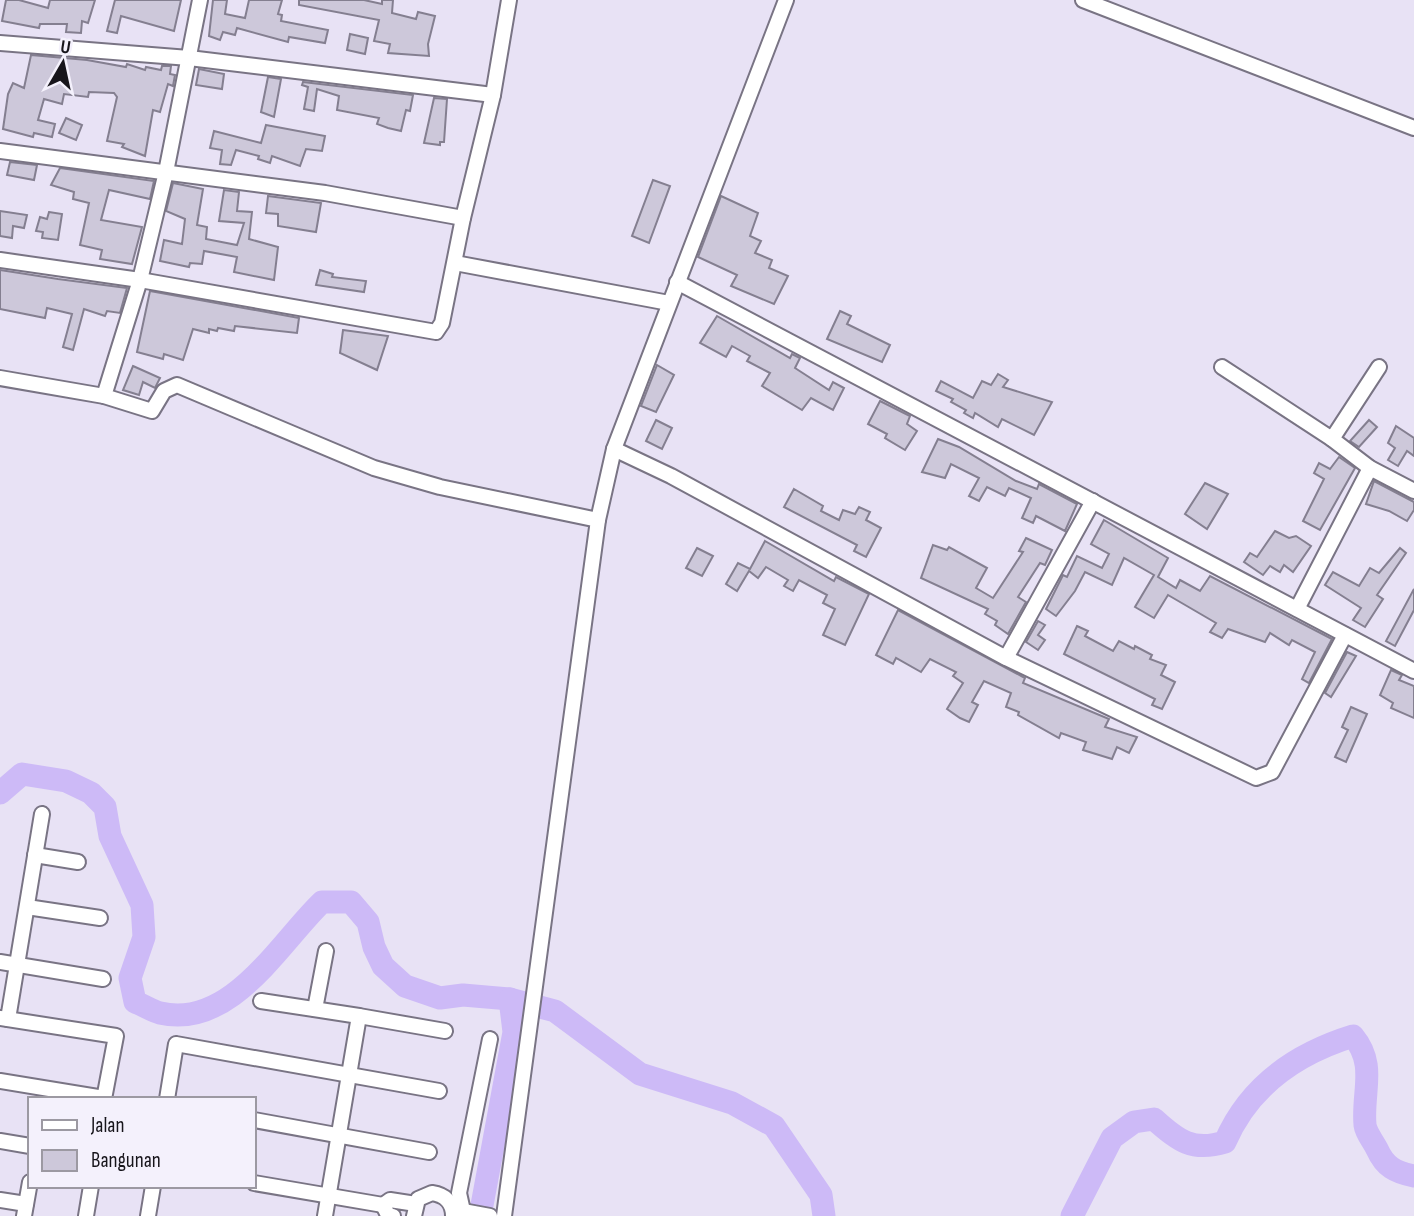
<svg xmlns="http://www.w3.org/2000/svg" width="1414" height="1216" font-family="'Sofia Sans Condensed',sans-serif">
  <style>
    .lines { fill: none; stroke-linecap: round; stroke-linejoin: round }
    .river { stroke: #cdbaf7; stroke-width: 23 }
    .building { fill: #cdc8da; stroke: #847f90; stroke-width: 2 }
    .street-casing { stroke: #797484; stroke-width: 18 }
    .street { stroke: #fff; stroke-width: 14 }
  </style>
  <rect width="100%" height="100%" fill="#e8e2f5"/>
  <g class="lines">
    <g class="river">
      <path d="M0 793 22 774 66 781 91 793 105 807 110 836 142 905 144 937 130 978 135 1002C143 1005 152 1011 160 1013 231 1030 280 942 322 902H351L368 922 374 947 383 966 405 986 440 998 463 995 510 999 555 1011 640 1074 732 1103 774 1126 821 1195 824 1216"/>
      <path d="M480 1216 514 1032 510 999"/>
      <path d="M1072 1216 1112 1138 1134 1122 1154 1119C1178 1141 1193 1152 1225 1142 1249 1086 1295 1054 1353 1036 1377 1065 1362 1091 1365 1125 1366 1133 1373 1141 1377 1149 1385 1167 1395 1172 1414 1176"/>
    </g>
  </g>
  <g class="building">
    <path d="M6 0H19L48 8 50 0H95L88 23 82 21 81 33 66 32 67 24H40L39 28 2 21Z"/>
    <path d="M115 0H181L174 31 121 16 117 33 107 31Z"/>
    <path d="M213 0H227L225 14 245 18 249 0H282L278 14 282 15 281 21 328 30 325 43 289 37 288 42 237 28 235 35 223 32 220 40 209 36Z"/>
    <path d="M299 0H364L382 4V0H393L392 13 416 19 418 12 435 16 428 44 429 56 388 53 390 44 374 41 379 20 299 5Z"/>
    <path d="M350 34 368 38 365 54 347 50Z"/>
    <path d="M31 55 87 60 126 67 127 64 145 70 146 67 161 70 162 66H171L170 74 175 75 173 86 168 84 160 112 153 110 145 156 122 147 124 144 107 141 117 97 114 93 89 92 88 97 64 94 62 104 44 99 38 120 55 124 52 137 34 133 33 137 3 129 8 94 13 83 24 88Z"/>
    <path d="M199 69 224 74 222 89 196 85Z"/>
    <path d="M268 77 281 79 274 117 261 112Z"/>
    <path d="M303 82 413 95 410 111 406 110 401 131 388 128 377 124 379 118 337 110 339 96 317 89 314 111 304 109 308 87 302 85Z"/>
    <path d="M434 98 447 99 444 142H440V145L424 143Z"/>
    <path d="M66 118 82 125 76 140 59 133Z"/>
    <path d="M266 125 325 136 322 151 306 149 300 166 272 156 270 163 258 159 259 156 236 150 231 165 220 164 222 150 210 148 214 131 261 143Z"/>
    <path d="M10 162 37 165 34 180 7 175Z"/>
    <path d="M60 168 154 181 150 199 109 190 101 220 142 227 132 264 100 259 102 250 80 245 89 203 73 199 74 192 51 185Z"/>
    <path d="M653 180 670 186 649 243 632 236Z"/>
    <path d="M173 183 203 189 197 225 207 227 206 239 237 245 244 223 219 221 224 190 239 192 237 211 252 212 249 239 278 247 274 280 234 272 237 257 204 251 202 264 190 263 189 267 160 261 164 240 182 244 185 219 166 211Z"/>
    <path d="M268 196 321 203 316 232 278 226V214L266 213Z"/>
    <path d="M721 196 758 213 750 236 761 241 755 253 772 260 769 268 788 276 774 304 731 286 737 275 698 257Z"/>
    <path d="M0 211 27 215 24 228 13 226 12 238 0 236Z"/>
    <path d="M49 212 62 214 58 240 42 238 43 232 36 231 40 217 47 219Z"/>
    <path d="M0 270 58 279 127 288 120 313 107 311 105 316 84 309 73 350 63 347 72 314 47 308 45 318 0 309Z"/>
    <path d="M320 270 333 274 332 277 366 281 364 292 316 285Z"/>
    <path d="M150 291 299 318 297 333 235 326 234 331 218 328 217 331 209 329V333L193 329 183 360 164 354 163 359 137 352Z"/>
    <path d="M840 311 851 316 847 324 890 345 882 362 827 339Z"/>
    <path d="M717 316 790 358 792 354 800 358 795 368 829 390 833 382 844 388 833 410 811 398 802 410 762 386 770 373 747 361 750 356 732 346 726 357 700 343Z"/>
    <path d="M343 330 388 336 377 370 340 353Z"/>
    <path d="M657 365 674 375 656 412 641 406Z"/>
    <path d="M133 366 160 378 155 388 143 382 139 395 123 390Z"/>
    <path d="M998 374 1008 380 1003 387 1052 402 1034 435 1002 419 998 427 975 413 973 418 964 413 966 410 951 402 953 399 936 391 941 381 973 398 982 381 991 385Z"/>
    <path d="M880 401 910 416 907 424 917 431 905 450 885 438 887 434 868 424Z"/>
    <path d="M656 420 672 428 662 449 646 441Z"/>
    <path d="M1369 420 1377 427 1359 447 1350 441Z"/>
    <path d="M1396 426 1414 438V456L1407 451 1398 466 1388 460 1395 448 1388 443Z"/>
    <path d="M938 439 959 447 1016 481 1037 489 1039 484 1077 504 1065 531 1036 516 1033 523 1022 518 1031 498 1009 488 1005 496 987 487 979 501 969 496 979 478 951 464 945 478 922 472Z"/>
    <path d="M1339 457 1355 468 1320 530 1303 521 1324 479 1314 473 1319 463 1330 469Z"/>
    <path d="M1374 481 1414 502V510L1407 521 1389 511 1366 504Z"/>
    <path d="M1205 483 1228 494 1207 529 1185 514Z"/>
    <path d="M794 489 823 506 821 511 839 520 843 510 855 514 859 507 870 512 866 520 881 528 866 557 854 551 857 545 784 507Z"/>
    <path d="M1104 520 1168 558 1158 577 1176 588 1180 580 1200 591 1210 576 1332 639 1309 683 1302 679 1315 652 1292 640 1289 645 1270 633 1265 642 1228 629 1222 638 1210 632 1216 623 1168 595 1154 618 1135 607 1154 575 1124 558 1112 585 1085 572 1075 591 1056 616 1046 609 1063 575 1067 577 1077 556 1102 568 1109 554 1091 544Z"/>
    <path d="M1275 531 1289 538 1296 536 1311 546 1293 572 1284 565 1280 572 1270 566 1263 575 1244 562 1250 553 1257 557Z"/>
    <path d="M1026 538 1052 550 1045 565 1040 563 1018 597 1026 602 1008 634 995 625 997 621 985 614 988 609 921 578 933 545 947 550 949 547 987 568 976 588 993 598 1023 552 1019 551Z"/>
    <path d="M765 541 834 581 836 577 869 594 845 645 823 635 835 609 823 603 827 595 799 580 793 591 784 586 788 580 766 567 758 578 749 571 737 591 726 584 738 563 750 569Z"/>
    <path d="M697 548 713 556 702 576 686 568Z"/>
    <path d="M1400 548 1406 553 1377 595 1383 599 1365 627 1353 620 1361 608 1325 585 1333 572 1359 586 1370 568 1379 573Z"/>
    <path d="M1414 589V610L1395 646 1386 641Z"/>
    <path d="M898 610 1025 678 1023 683 1109 719 1105 727 1137 737 1129 753 1117 747 1112 759 1083 750 1086 742 1061 733 1059 738 1018 715 1019 712 1006 707 1011 693 984 681 972 702 978 705 969 722 960 718 947 709 963 683 953 676 956 672 930 659 921 672 896 658 893 664 876 655Z"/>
    <path d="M1038 621 1045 625 1038 635 1045 640 1038 650 1026 642Z"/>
    <path d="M1077 626 1088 631 1085 636 1113 651 1119 641 1134 649 1135 646 1152 655 1150 659 1166 665 1161 675 1175 682 1162 709 1152 705 1155 699 1064 654Z"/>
    <path d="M1347 652 1356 656 1331 697 1325 693Z"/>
    <path d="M1391 670 1402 675 1399 680 1414 686V718L1391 708 1393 703 1380 695Z"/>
    <path d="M1351 707 1367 714 1346 762 1335 757 1348 730 1342 727Z"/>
  </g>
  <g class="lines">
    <defs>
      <g id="street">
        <path d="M200 0 166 172 140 280 104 396 152 411 164 391 177 385 374 468 440 487 598 520"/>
        <path d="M1083 0 1414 128"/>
        <path d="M0 43 189 58 493 95"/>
        <path d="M0 151 325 193 463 218"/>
        <path d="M0 260 140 280 436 332 442 323 463 218 493 95 509 0"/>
        <path d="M455 263 669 303"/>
        <path d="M677 282 1414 671"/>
        <path d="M1222 367 1332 439"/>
        <path d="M1379 367 1332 439 1370 468 1414 491"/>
        <path d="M0 378 104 396"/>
        <path d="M614 449 671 476 1006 658 1256 778 1272 772 1345 635"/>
        <path d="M1297 609 1370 468"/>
        <path d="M1006 658 1093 501"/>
        <path d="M35 855 78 862"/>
        <path d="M27 907 100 918"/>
        <path d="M0 962 103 979"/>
        <path d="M261 1001 359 1016 325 1216"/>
        <path d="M315 1009 326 951"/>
        <path d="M359 1016 445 1031"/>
        <path d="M0 1018 116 1036 104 1099"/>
        <path d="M8 1019 42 814"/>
        <path d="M0 1081 104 1098"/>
        <path d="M167 1099 176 1044 439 1091"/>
        <path d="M254 1120 429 1152"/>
        <path d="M0 1141 30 1146"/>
        <path d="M254 1183 383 1205"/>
        <path d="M0 1200 26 1204"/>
        <path d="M463 1211 459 1193 490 1039"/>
        <path d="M454 1213 463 1211 490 1216"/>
        <path d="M24 1216 30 1182"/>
        <path d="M86 1216 91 1186"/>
        <path d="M148 1216 153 1186"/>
        <path d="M393 1216 388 1215 383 1205 390 1200 416 1204"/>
        <path d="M414 1216 418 1199 432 1193C445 1195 453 1202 453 1216"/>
        <path d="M504 1216 598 520 614 449 786 0"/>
      </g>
    </defs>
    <use href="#street" class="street-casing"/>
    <use href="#street" class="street"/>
  </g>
  <rect x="28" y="1097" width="228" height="91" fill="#f4f1fc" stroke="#9c99a2" stroke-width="2"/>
  <rect x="42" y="1120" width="35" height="10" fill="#ffffff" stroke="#9c99a2" stroke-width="2"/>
  <text x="91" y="1132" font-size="21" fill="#17151b">Jalan</text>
  <rect x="42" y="1150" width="35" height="21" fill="#cdc8da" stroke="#9c99a2" stroke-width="2"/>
  <text x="91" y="1167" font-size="21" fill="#17151b">Bangunan</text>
  <g transform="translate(63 63) rotate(9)" stroke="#f4f1fc" stroke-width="5" paint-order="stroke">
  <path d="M0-5L12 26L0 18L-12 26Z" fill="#17151b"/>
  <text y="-10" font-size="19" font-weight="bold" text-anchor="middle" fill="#17151b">U</text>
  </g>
</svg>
